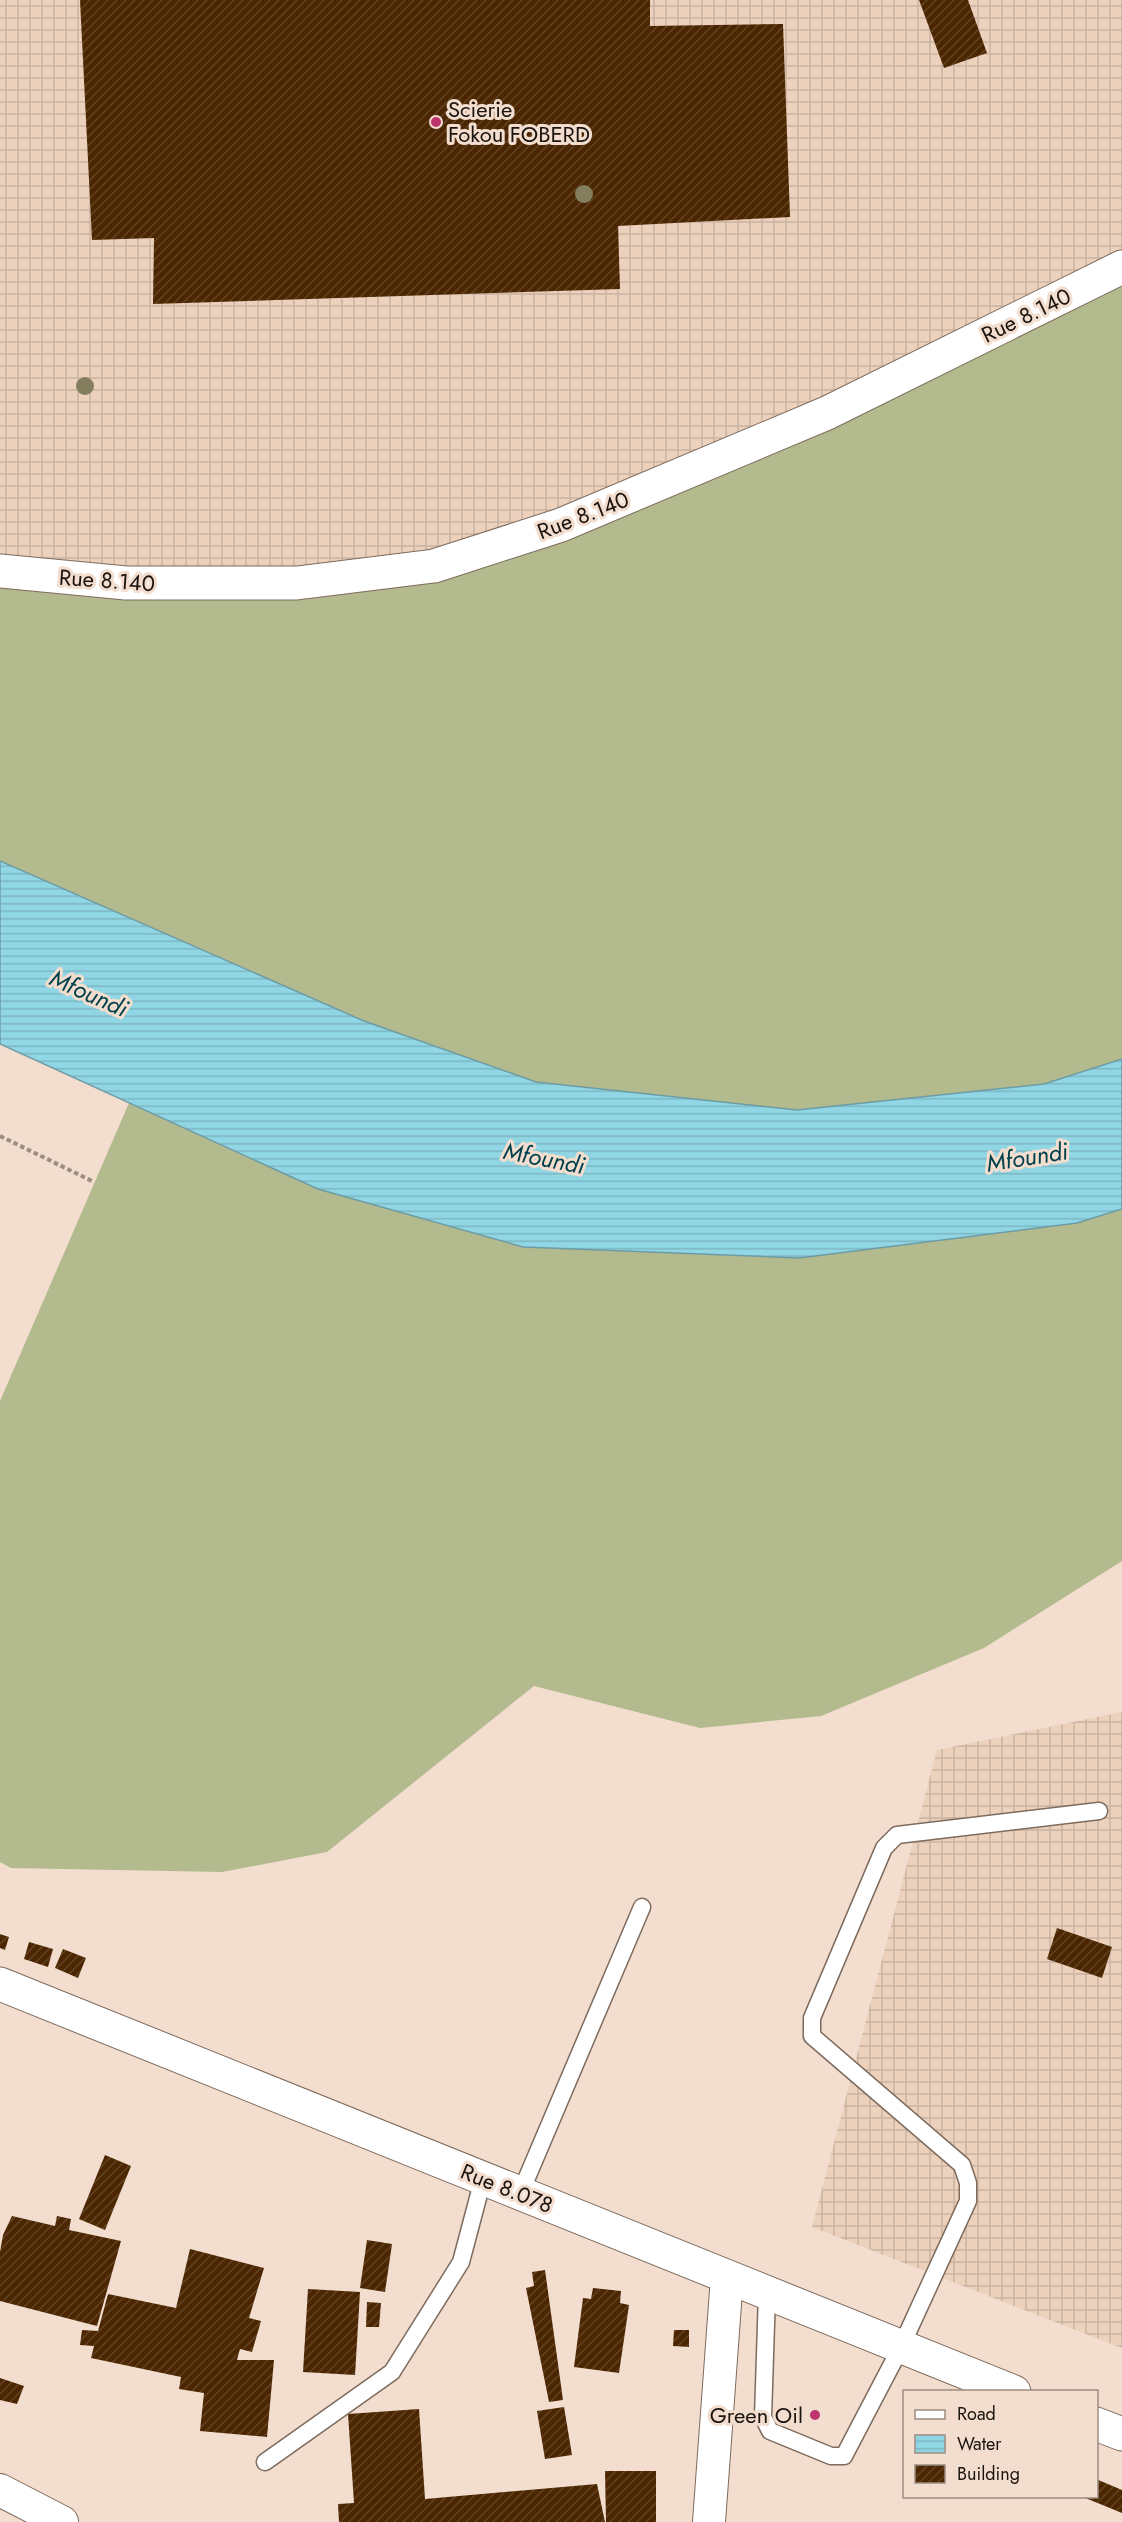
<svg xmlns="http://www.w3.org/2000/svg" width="1122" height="2522" font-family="Jost,sans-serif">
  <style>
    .industrial { fill: url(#industrial-grid) }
    .grass { fill: #b3ba8d }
    .water { fill: url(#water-rules); stroke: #6d9ca4; stroke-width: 1.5 }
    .building { fill: url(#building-hatch) }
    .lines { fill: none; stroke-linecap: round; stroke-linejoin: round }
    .service-casing { stroke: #7d6b5d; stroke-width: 19 }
    .minor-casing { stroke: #7d6b5d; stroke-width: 34 }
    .secondary-casing { stroke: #7d6b5d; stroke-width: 35 }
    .trunk-casing { stroke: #7d6b5d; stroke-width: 35 }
    .path { stroke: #9c8d82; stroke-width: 4; stroke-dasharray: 4.5 3; stroke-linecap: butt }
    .service { stroke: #fff; stroke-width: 16 }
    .minor { stroke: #fff; stroke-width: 32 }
    .secondary { stroke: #fff; stroke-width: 33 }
    .trunk { stroke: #fff; stroke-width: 33 }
    .tree { fill: #847d5e }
    .poi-dot { fill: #be346e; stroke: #f2ddce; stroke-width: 2 }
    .labels { text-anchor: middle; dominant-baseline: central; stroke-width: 6; stroke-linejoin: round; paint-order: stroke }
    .poi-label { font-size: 22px; fill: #1a130e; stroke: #f2ddce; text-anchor: start }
    .street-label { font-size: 22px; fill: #1a130e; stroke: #f2ddce }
    .water-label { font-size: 24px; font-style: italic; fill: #00414c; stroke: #f2ddce }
  </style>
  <defs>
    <pattern id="industrial-grid" width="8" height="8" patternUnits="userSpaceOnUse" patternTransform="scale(1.5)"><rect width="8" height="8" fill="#ecd1bd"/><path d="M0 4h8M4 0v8" fill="none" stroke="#cab3a1"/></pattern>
    <pattern id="water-rules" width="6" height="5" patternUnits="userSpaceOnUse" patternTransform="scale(1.5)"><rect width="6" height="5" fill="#90d6e4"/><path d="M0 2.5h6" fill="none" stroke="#7cb7c2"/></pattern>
    <pattern id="building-hatch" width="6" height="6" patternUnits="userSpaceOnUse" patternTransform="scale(1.5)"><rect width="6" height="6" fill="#4b2601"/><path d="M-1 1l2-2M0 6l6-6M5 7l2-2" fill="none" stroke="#614325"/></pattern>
  </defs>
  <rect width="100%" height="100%" fill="#f2ddce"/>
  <g class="industrial">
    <path d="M0 0H1122V268L434 566 0 571Z"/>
    <path d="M1122 1712V2348L812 2227 937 1750Z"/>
  </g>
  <g class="grass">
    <path d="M1122 267V1059L1044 1084 797 1110 536 1082 364 1021 0 861V571L434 566Z"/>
    <path d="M129 1103 318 1189 799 1258 1077 1223 1122 1209V1561L984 1648 821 1716 700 1728 534 1686 327 1852 222 1872 11 1868 0 1862V1401Z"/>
  </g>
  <path class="water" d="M0 861 364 1021 536 1082 797 1110 1044 1084 1122 1059V1209L1077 1223 799 1258 523 1247 318 1189 0 1044Z"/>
  <g class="building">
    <path d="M80 0H650V26L783 24 790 217 618 226 620 289 153 304 154 238 92 240Z"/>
    <path d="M919 0H968L987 53 944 68Z"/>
    <path d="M1057 1928 1112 1947 1102 1978 1047 1959Z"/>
    <path d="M0 1934 9 1937 5 1950 0 1948Z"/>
    <path d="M29 1942 53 1949 48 1967 24 1959Z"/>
    <path d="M63 1949 86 1958 78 1978 55 1968Z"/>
    <path d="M105 2155 131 2166 105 2230 79 2219Z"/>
    <path d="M12 2216 55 2226 57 2216 71 2219 69 2230 121 2241 97 2326 0 2301V2252L3 2235Z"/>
    <path d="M367 2240 392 2244 385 2292 360 2288Z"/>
    <path d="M190 2249 264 2268 249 2318 261 2321 252 2352 240 2349 237 2360H274L267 2437 200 2431 204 2393 179 2389 181 2377 91 2358 94 2346 80 2345 82 2330 98 2331 108 2294 176 2308Z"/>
    <path d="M545 2270 563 2400 549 2402 526 2288 534 2286 532 2272Z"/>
    <path d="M593 2288 621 2291 620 2303 629 2305 619 2373 574 2367 583 2298 591 2299Z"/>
    <path d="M308 2289 360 2292 355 2375 303 2372Z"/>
    <path d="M367 2302 381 2303 379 2327H366Z"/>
    <path d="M674 2330H689V2347L673 2346Z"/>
    <path d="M0 2378 24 2386 17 2404 0 2400Z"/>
    <path d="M564 2407 572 2455 545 2459 537 2411Z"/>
    <path d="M419 2409 425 2499 597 2484 605 2522H339L338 2504 354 2503 348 2414Z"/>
    <path d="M605 2471H656V2522H606Z"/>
    <path d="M1096 2479 1122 2490V2513L1083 2497 1096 2496Z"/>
  </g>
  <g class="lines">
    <defs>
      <g id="service">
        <path d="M520 2194 642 1907"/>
        <path d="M767 2293 763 2417 770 2431 831 2456H844L901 2347 968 2201V2183L962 2165 812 2036V2018L884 1848 897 1835 1099 1811"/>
        <path d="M265 2462 392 2372 461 2262 483 2179"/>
      </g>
      <g id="minor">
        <path d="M0 2490 62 2522"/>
        <path d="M709 2522 727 2277"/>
      </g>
      <path id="secondary" d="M0 571 126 583H297L434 566 561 525 827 413 1122 267"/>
      <g id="trunk">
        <path d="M0 1984 1014 2392"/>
        <path d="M1096 2424 1122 2434"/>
      </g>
    </defs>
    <use href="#service" class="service-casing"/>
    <use href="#minor" class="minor-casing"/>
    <use href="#secondary" class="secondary-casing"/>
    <use href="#trunk" class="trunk-casing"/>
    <path class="path" d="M0 1136 94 1182"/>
    <use href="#service" class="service"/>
    <use href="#minor" class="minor"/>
    <use href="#secondary" class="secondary"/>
    <use href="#trunk" class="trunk"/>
  </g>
  <g class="tree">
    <circle cx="584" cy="194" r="9"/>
    <circle cx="85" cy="386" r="9"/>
  </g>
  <g class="poi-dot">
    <circle cx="436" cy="122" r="6"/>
    <circle cx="815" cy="2415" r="6"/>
  </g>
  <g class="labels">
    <g class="poi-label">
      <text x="448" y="109">Scierie<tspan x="448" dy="25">Fokou FOBERD</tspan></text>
      <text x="803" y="2415" text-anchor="end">Green Oil</text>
    </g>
    <g class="street-label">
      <text transform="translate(1026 315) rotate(-26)">Rue 8.140</text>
      <text transform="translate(583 515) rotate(-21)">Rue 8.140</text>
      <text transform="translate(107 580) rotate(4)">Rue 8.140</text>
      <text transform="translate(507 2188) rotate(22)">Rue 8.078</text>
    </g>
    <g class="water-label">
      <text transform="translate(89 993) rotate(24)">Mfoundi</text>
      <text transform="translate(1027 1157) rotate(-9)">Mfoundi</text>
      <text transform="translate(544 1158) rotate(11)">Mfoundi</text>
    </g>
  </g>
  <rect x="903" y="2390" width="195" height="108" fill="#f2ddce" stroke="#9c8c81" stroke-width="1.5"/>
  <rect x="915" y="2410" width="30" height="9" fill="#ffffff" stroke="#9c8c81" stroke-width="1.5"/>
  <text x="957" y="2420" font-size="18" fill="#1a130e">Road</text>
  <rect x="915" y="2435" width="30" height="18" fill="url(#water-rules)" stroke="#9c8c81" stroke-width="1.5"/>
  <text x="957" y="2450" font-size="18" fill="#1a130e">Water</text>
  <rect x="915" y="2465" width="30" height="18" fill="url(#building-hatch)" stroke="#9c8c81" stroke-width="1.5"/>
  <text x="957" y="2480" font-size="18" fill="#1a130e">Building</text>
</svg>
